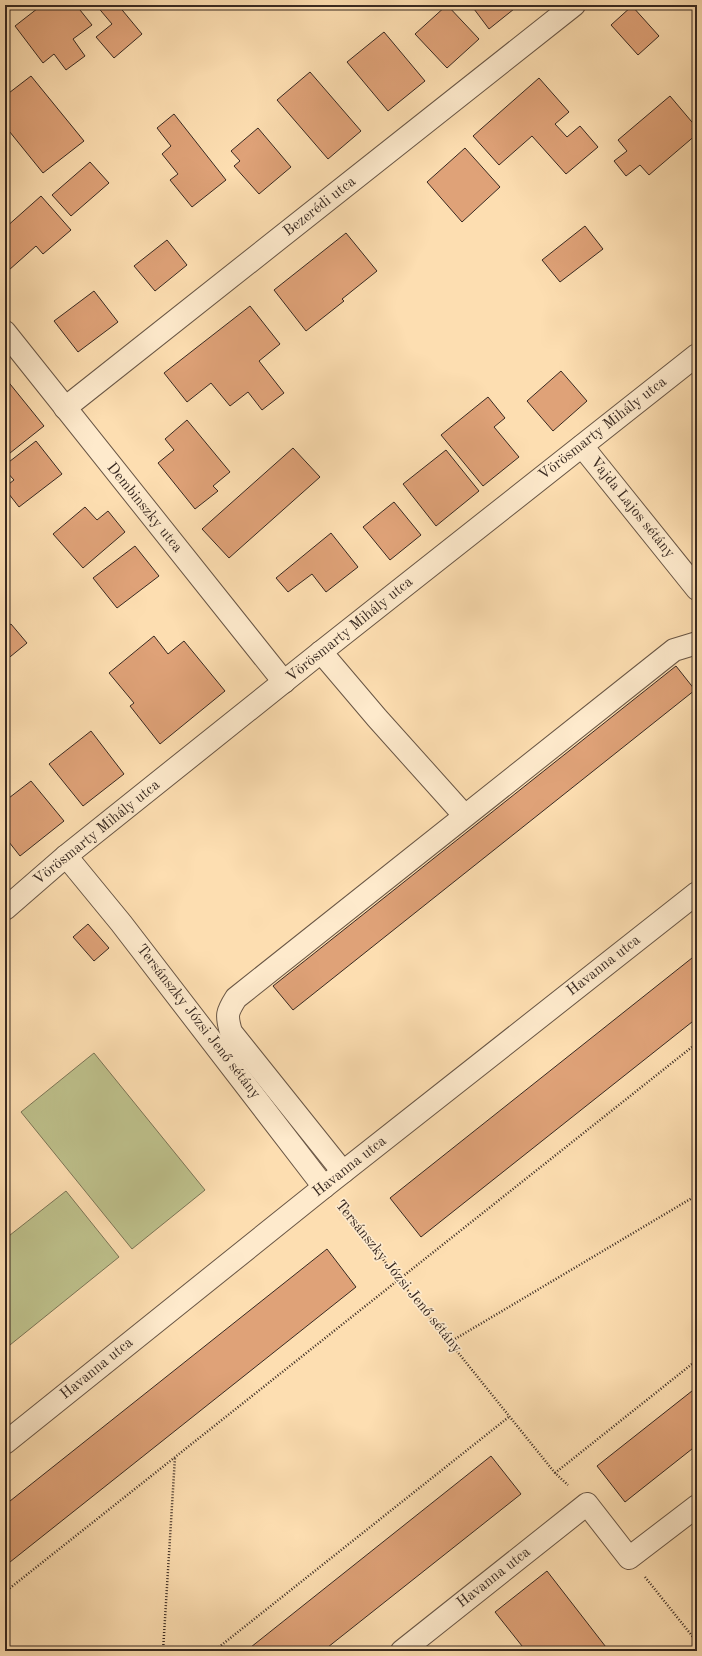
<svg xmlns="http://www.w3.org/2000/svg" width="702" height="1656" font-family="'Old Standard TT',serif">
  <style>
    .green { fill: #bec18c; stroke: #7b7556 }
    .building { fill: #dfa278; stroke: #382921 }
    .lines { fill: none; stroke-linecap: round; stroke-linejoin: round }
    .minor-casing { stroke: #695645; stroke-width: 24 }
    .path { stroke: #382921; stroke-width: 2.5; stroke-dasharray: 1 2; stroke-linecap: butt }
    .minor { stroke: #feeacc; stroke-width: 22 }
    .labels { text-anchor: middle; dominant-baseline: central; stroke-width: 3.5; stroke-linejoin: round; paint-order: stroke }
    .street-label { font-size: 15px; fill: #382921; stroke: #feeacc }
  </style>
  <rect width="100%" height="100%" fill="#fddeb1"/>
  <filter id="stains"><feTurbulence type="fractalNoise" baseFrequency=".005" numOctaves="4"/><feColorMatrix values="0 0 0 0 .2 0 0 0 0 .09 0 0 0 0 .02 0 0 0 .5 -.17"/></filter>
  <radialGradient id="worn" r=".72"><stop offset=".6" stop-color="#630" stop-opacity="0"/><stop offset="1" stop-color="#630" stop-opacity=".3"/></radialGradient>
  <g class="green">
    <path d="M94 1053 205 1190 132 1249 21 1112Z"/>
    <path d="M66 1191 119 1257 5 1349V1239Z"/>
  </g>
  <g class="building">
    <path d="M42 5H76L92 25 73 39 85 56 66 70 54 54 43 63 15 26Z"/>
    <path d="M96 5H118L142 34 114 58 96 37 112 24Z"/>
    <path d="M447 5 479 39 447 68 415 34Z"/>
    <path d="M471 5H519L489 29Z"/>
    <path d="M632 6 659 36 638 55 611 25Z"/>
    <path d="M384 32 425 81 388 111 347 62Z"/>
    <path d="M310 72 361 131 328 159 277 100Z"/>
    <path d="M31 76 84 141 43 173 5 126V96Z"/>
    <path d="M539 78 569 112 555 124 567 137 580 126 598 147 566 174 532 136 499 165 473 136Z"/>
    <path d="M670 96 697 128V134L649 175 640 165 626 176 614 161 627 151 618 140Z"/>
    <path d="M174 114 226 180 192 207 170 180 178 174 162 154 171 146 157 128Z"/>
    <path d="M258 128 291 167 259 194 234 166 240 161 231 151Z"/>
    <path d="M465 148 500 187 462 222 427 182Z"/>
    <path d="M90 162 109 183 71 216 52 195Z"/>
    <path d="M41 196 71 230 43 254 36 246 9 270 5 265V228Z"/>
    <path d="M585 226 603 249 560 282 542 260Z"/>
    <path d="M346 233 377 271 342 299 344 301 306 331 274 290Z"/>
    <path d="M167 240 187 265 155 291 134 266Z"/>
    <path d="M94 291 118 322 78 352 54 321Z"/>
    <path d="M250 306 280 344 259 361 284 393 262 410 248 392 230 406 211 383 187 402 164 373Z"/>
    <path d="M561 371 587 401 553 431 527 401Z"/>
    <path d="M6 379 44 426 5 457V380Z"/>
    <path d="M488 397 505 418 494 427 519 457 483 486 441 435Z"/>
    <path d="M187 420 230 472 213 486 218 491 195 509 158 463 174 450 165 439Z"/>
    <path d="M36 441 62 474 19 507 5 489V487L14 480 5 470V465Z"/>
    <path d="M293 448 320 477 229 558 202 529Z"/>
    <path d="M446 450 479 491 436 526 403 484Z"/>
    <path d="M394 502 421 535 390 560 363 527Z"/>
    <path d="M85 507 97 520 108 511 125 532 83 568 53 534Z"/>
    <path d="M331 533 358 567 326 592 312 574 288 592 276 578Z"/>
    <path d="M135 546 159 576 117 608 93 578Z"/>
    <path d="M11 624 27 643 5 661V628Z"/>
    <path d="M154 636 168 654 184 641 225 691 160 744 130 706 134 703 109 673Z"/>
    <path d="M676 666 695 690 293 1010 273 986Z"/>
    <path d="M91 731 124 774 83 806 49 764Z"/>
    <path d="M31 781 64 821 20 856 5 837V801Z"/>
    <path d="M88 924 109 948 94 961 73 937Z"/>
    <path d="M697 954V1018L421 1237 390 1198Z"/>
    <path d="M327 1249 356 1287 5 1566V1505Z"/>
    <path d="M697 1387V1445L625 1502 597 1466Z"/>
    <path d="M491 1456 521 1494 323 1651H246Z"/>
    <path d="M547 1571 609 1651H526L495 1612Z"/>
  </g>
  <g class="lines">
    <defs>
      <g id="minor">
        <path d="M5 332 284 682"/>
        <path d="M65 408 574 5"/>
        <path d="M582 446 697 589"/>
        <path d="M321 652 377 718 464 815"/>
        <path d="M66 856 121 923 324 1187"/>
        <path d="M5 909 66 856 321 652 697 355"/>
        <path d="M343 1172 231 1032C226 1015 227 1012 236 998L674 650 697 643"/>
        <path d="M5 1443 324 1187 697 893"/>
        <path d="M402 1651 587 1504 629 1558 697 1506"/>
      </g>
    </defs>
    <use href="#minor" class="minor-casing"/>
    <g class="path">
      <path d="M340 1206 555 1473 568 1485"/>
      <path d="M450 1342 697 1195"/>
      <path d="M555 1473 697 1360"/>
      <path d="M645 1577 697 1642"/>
      <path d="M5 1592 697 1043"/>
      <path d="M163 1651 175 1457"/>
      <path d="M214 1651 510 1416"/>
    </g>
    <use href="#minor" class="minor"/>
  </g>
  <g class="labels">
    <g class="street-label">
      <text transform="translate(320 207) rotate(-38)">Bezerédi utca</text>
      <text transform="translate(603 429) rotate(-38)">Vörösmarty Mihály utca</text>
      <text transform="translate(144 508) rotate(51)">Dembinszky utca</text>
      <text transform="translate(632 508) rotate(51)">Vajda Lajos sétány</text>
      <text transform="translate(350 630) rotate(-39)">Vörösmarty Mihály utca</text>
      <text transform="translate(97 833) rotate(-39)">Vörösmarty Mihály utca</text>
      <text transform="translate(604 966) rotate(-38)">Havanna utca</text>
      <text transform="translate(198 1022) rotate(52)">Tersánszky Józsi Jenő sétány</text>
      <text transform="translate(350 1167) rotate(-38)">Havanna utca</text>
      <text transform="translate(398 1277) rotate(51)">Tersánszky Józsi Jenő sétány</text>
      <text transform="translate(97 1369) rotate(-39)">Havanna utca</text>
      <text transform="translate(494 1578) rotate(-38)">Havanna utca</text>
    </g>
  </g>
  <rect width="702" height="1656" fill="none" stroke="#fddeb1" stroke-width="20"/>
  <rect x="6" y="6" width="690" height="1644" fill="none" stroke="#382921" stroke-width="2"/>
  <rect x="10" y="10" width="682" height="1636" fill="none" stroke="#382921"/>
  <rect width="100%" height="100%" filter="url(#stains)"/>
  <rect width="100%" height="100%" fill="url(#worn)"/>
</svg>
